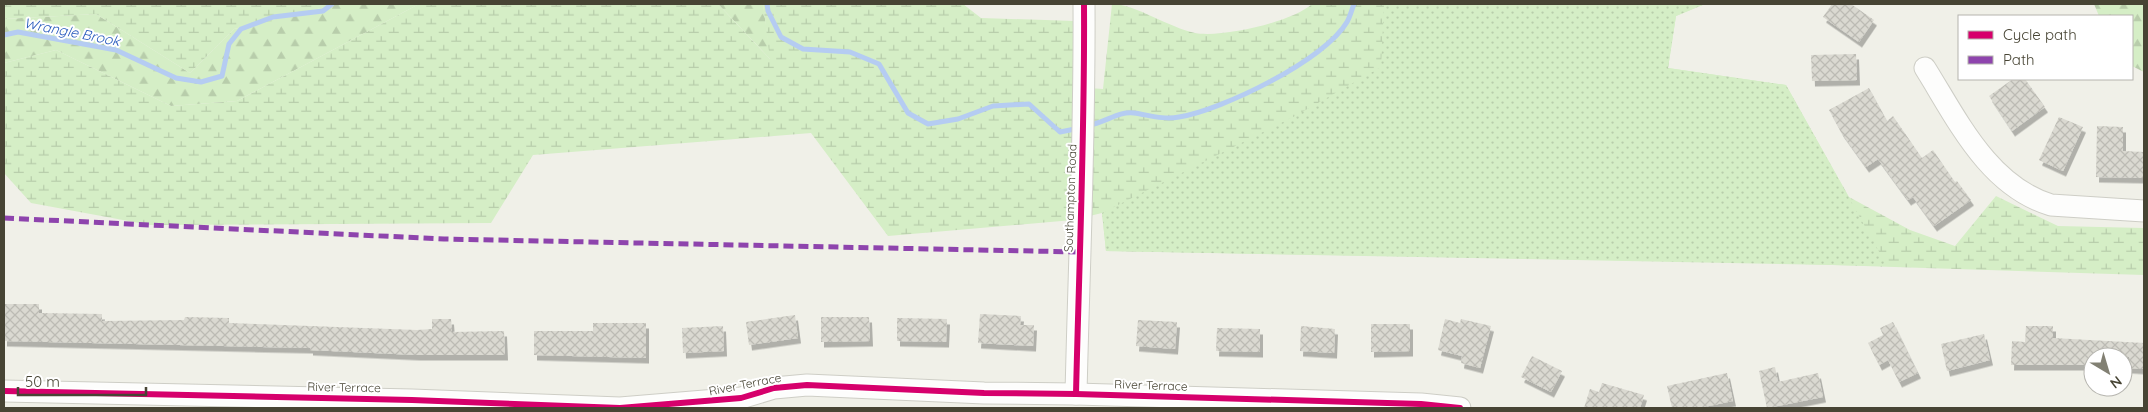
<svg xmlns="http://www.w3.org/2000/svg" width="2148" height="412" font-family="Quicksand,sans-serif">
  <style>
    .forest { fill: url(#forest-firs) }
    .wetland { fill: url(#wetland-marsh) }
    .park { fill: url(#park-dots) }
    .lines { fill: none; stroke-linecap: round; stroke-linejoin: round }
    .stream { stroke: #b5ccf2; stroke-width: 5 }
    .building { fill: url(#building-cross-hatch); filter: url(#shadow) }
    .minor-casing { stroke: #cecec6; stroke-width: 23 }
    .minor { stroke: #fdfdfc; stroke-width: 21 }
    .quiet { stroke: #8e44ad; stroke-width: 5; stroke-dasharray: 10 5; stroke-linecap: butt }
    .cycleway-casing { stroke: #fff; stroke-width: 9 }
    .cycleway { stroke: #d6006c; stroke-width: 6 }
    .labels { text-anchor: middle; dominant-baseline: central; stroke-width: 4; stroke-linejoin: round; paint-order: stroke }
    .street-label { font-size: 12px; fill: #474434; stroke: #fff }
    .water-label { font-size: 14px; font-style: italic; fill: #2558bc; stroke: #fff }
  </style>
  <defs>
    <pattern id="forest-firs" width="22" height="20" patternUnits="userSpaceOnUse" patternTransform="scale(1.25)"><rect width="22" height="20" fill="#d5eec6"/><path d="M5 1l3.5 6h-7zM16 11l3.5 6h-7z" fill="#b8cdab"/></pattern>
    <pattern id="wetland-marsh" width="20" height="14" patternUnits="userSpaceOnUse" patternTransform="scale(1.25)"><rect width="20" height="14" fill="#d5eec6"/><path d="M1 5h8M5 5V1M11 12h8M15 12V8" fill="none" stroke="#b8cdab"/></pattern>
    <pattern id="park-dots" width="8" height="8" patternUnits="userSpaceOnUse" patternTransform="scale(1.25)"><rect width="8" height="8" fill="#d5eec6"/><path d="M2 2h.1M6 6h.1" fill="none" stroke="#b8cdab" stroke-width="1.8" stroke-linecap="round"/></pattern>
    <pattern id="building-cross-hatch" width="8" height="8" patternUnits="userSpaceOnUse" patternTransform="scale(1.25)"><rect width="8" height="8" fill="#dad9d1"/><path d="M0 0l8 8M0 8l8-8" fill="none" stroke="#bcbbb4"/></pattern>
    <filter id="shadow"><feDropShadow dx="3" dy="5.5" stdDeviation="0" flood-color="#0004"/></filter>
  </defs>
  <rect width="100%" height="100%" fill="#f0f0e8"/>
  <g class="forest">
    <path d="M338 4H419L237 101 171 106 56 50 4 63V19L96 14 190 73 234 29Z"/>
    <path d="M718 4H763L771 60Z"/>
    <path d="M2094 4H2144V72L2132 66V16H2099Z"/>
  </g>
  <g class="wetland">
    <path d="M4 4H338L234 29 190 73 96 14 4 19Z"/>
    <path d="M419 4H718L770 59 763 4H963L981 18 1075 21V87L1103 89 1112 4C1135 4 1170 28 1195 33 1222 38 1292 22 1312 4H1705L1676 16 1668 68 1786 85 1849 197 1910 230 1955 246 1996 196 2058 226 2144 228V275L1772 263 1106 251 1102 213 1073 220 888 236 811 133 533 155 491 223 150 225 31 203 4 173V63L56 50 171 106 237 101Z"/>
  </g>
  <path class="park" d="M1384 4H1705L1676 16 1668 68 1786 85 1887 266 1106 251 1102 213 1295 116 1381 67Z"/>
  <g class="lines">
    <g class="stream">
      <path d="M767 4 768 11 781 37 803 49 850 52 879 64 908 113 928 124 958 119 993 106 1029 104 1060 132 1075 129"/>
      <path d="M4 35 18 32 116 50 176 78 201 82 222 76 229 44 241 29 273 17 323 11 332 4"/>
      <path d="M1094 124C1107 121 1120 111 1134 113 1149 115 1163 120 1179 117 1222 110 1325 60 1347 22 1350 17 1352 9 1354 4"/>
    </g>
  </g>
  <g class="building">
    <path d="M1832 4H1851L1874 20 1859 42 1823 17Z"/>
    <path d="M1856 54 1857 80 1812 81 1811 55Z"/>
    <path d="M2013 79H2025L2045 107 2012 131 1989 96Z"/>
    <path d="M1869 88 1887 121 1893 116 1922 158 1933 150 1955 182 1957 181 1971 200 1934 226 1913 197 1908 200 1878 159 1866 167 1841 132 1829 110Z"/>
    <path d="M2059 117 2083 127 2063 171 2039 160Z"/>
    <path d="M2097 126 2123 127V151L2144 152V178L2096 177Z"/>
    <path d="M4 304H39V313L102 314V321L184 320 185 317 229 318V323L417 330 432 329V319H451L452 332 504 331 505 355H417L310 350V348L4 341Z"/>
    <path d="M980 314 1021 316 1020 325H1034L1033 346 978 343Z"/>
    <path d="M795 315 798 338 749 345 746 322Z"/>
    <path d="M821 317H869L870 341 821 342Z"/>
    <path d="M897 318 947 319 946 342 897 341Z"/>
    <path d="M1445 319 1460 323 1461 319 1491 326 1480 368 1461 363 1462 356 1438 350Z"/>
    <path d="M1138 320 1177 322 1175 349 1136 346Z"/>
    <path d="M1893 322 1918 373 1899 382 1888 360 1879 365 1868 343 1883 335 1880 328Z"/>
    <path d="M593 323H646V358L534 355V331H593Z"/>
    <path d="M1371 324H1410V351L1371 352Z"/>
    <path d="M723 326 724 351 683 353 682 328Z"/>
    <path d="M1301 326 1335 329 1334 353 1300 351Z"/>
    <path d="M2026 326H2053V338L2144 343V369L2129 368V357H2093V365H2011L2012 341 2025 342Z"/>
    <path d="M1217 328 1260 329V352L1216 351Z"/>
    <path d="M1984 334 1990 360 1947 371 1941 344Z"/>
    <path d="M1532 356 1562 371 1551 392 1521 377Z"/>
    <path d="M1775 367 1778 382 1818 373 1823 397 1767 408 1759 371Z"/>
    <path d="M1727 373 1733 401 1699 408H1672L1667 386Z"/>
    <path d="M1602 383 1644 395 1640 408H1584L1590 389 1599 392Z"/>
  </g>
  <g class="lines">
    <defs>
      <g id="minor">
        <path d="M1925 68C1957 119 1988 186 2051 205L2144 211"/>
        <path d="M4 391 412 400 620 408 741 398 774 388 807 385 984 393 1076 394 1421 404 1460 408"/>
        <path d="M1076 394C1079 264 1085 134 1084 4"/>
      </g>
    </defs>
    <use href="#minor" class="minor-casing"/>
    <use href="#minor" class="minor"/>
    <path class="quiet" d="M4 218 444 239 1079 252"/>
    <defs>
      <g id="cycleway">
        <path d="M4 391 412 400 620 408 741 398 774 388 807 385 984 393 1076 394 1421 404 1460 408"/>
        <path d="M1076 394C1079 264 1085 134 1084 4"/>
      </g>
    </defs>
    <use href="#cycleway" class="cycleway-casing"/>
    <use href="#cycleway" class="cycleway"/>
  </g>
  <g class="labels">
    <g class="street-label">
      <text transform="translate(1070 198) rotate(-88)">Southampton Road</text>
      <text transform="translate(745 384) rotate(-11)">River Terrace</text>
      <text transform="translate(1151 385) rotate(2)">River Terrace</text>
      <text transform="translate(344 387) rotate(1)">River Terrace</text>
    </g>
    <g class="water-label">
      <text transform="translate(72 32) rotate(11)">Wrangle Brook</text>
    </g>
  </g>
  <rect width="2148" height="412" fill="none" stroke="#474434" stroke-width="10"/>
  <rect x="1958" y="15" width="175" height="65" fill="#ffffff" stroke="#b5b4ae"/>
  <rect x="1968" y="31" width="25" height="8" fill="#d6006c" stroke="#b5b4ae"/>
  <text x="2003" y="40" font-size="15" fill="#474434">Cycle path</text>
  <rect x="1968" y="56" width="25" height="8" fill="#8e44ad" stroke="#b5b4ae"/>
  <text x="2003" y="65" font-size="15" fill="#474434">Path</text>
  <g transform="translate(2108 372) rotate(142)"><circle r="24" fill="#ffffff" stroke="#b5b4ae"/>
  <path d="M0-4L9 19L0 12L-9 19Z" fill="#828073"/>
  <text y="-8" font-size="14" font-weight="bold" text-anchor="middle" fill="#474434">N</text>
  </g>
  <path d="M18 387v8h128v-8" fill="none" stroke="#474434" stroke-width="2.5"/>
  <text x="25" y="387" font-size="15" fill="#474434" stroke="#ffffff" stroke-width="4" paint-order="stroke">50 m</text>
</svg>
